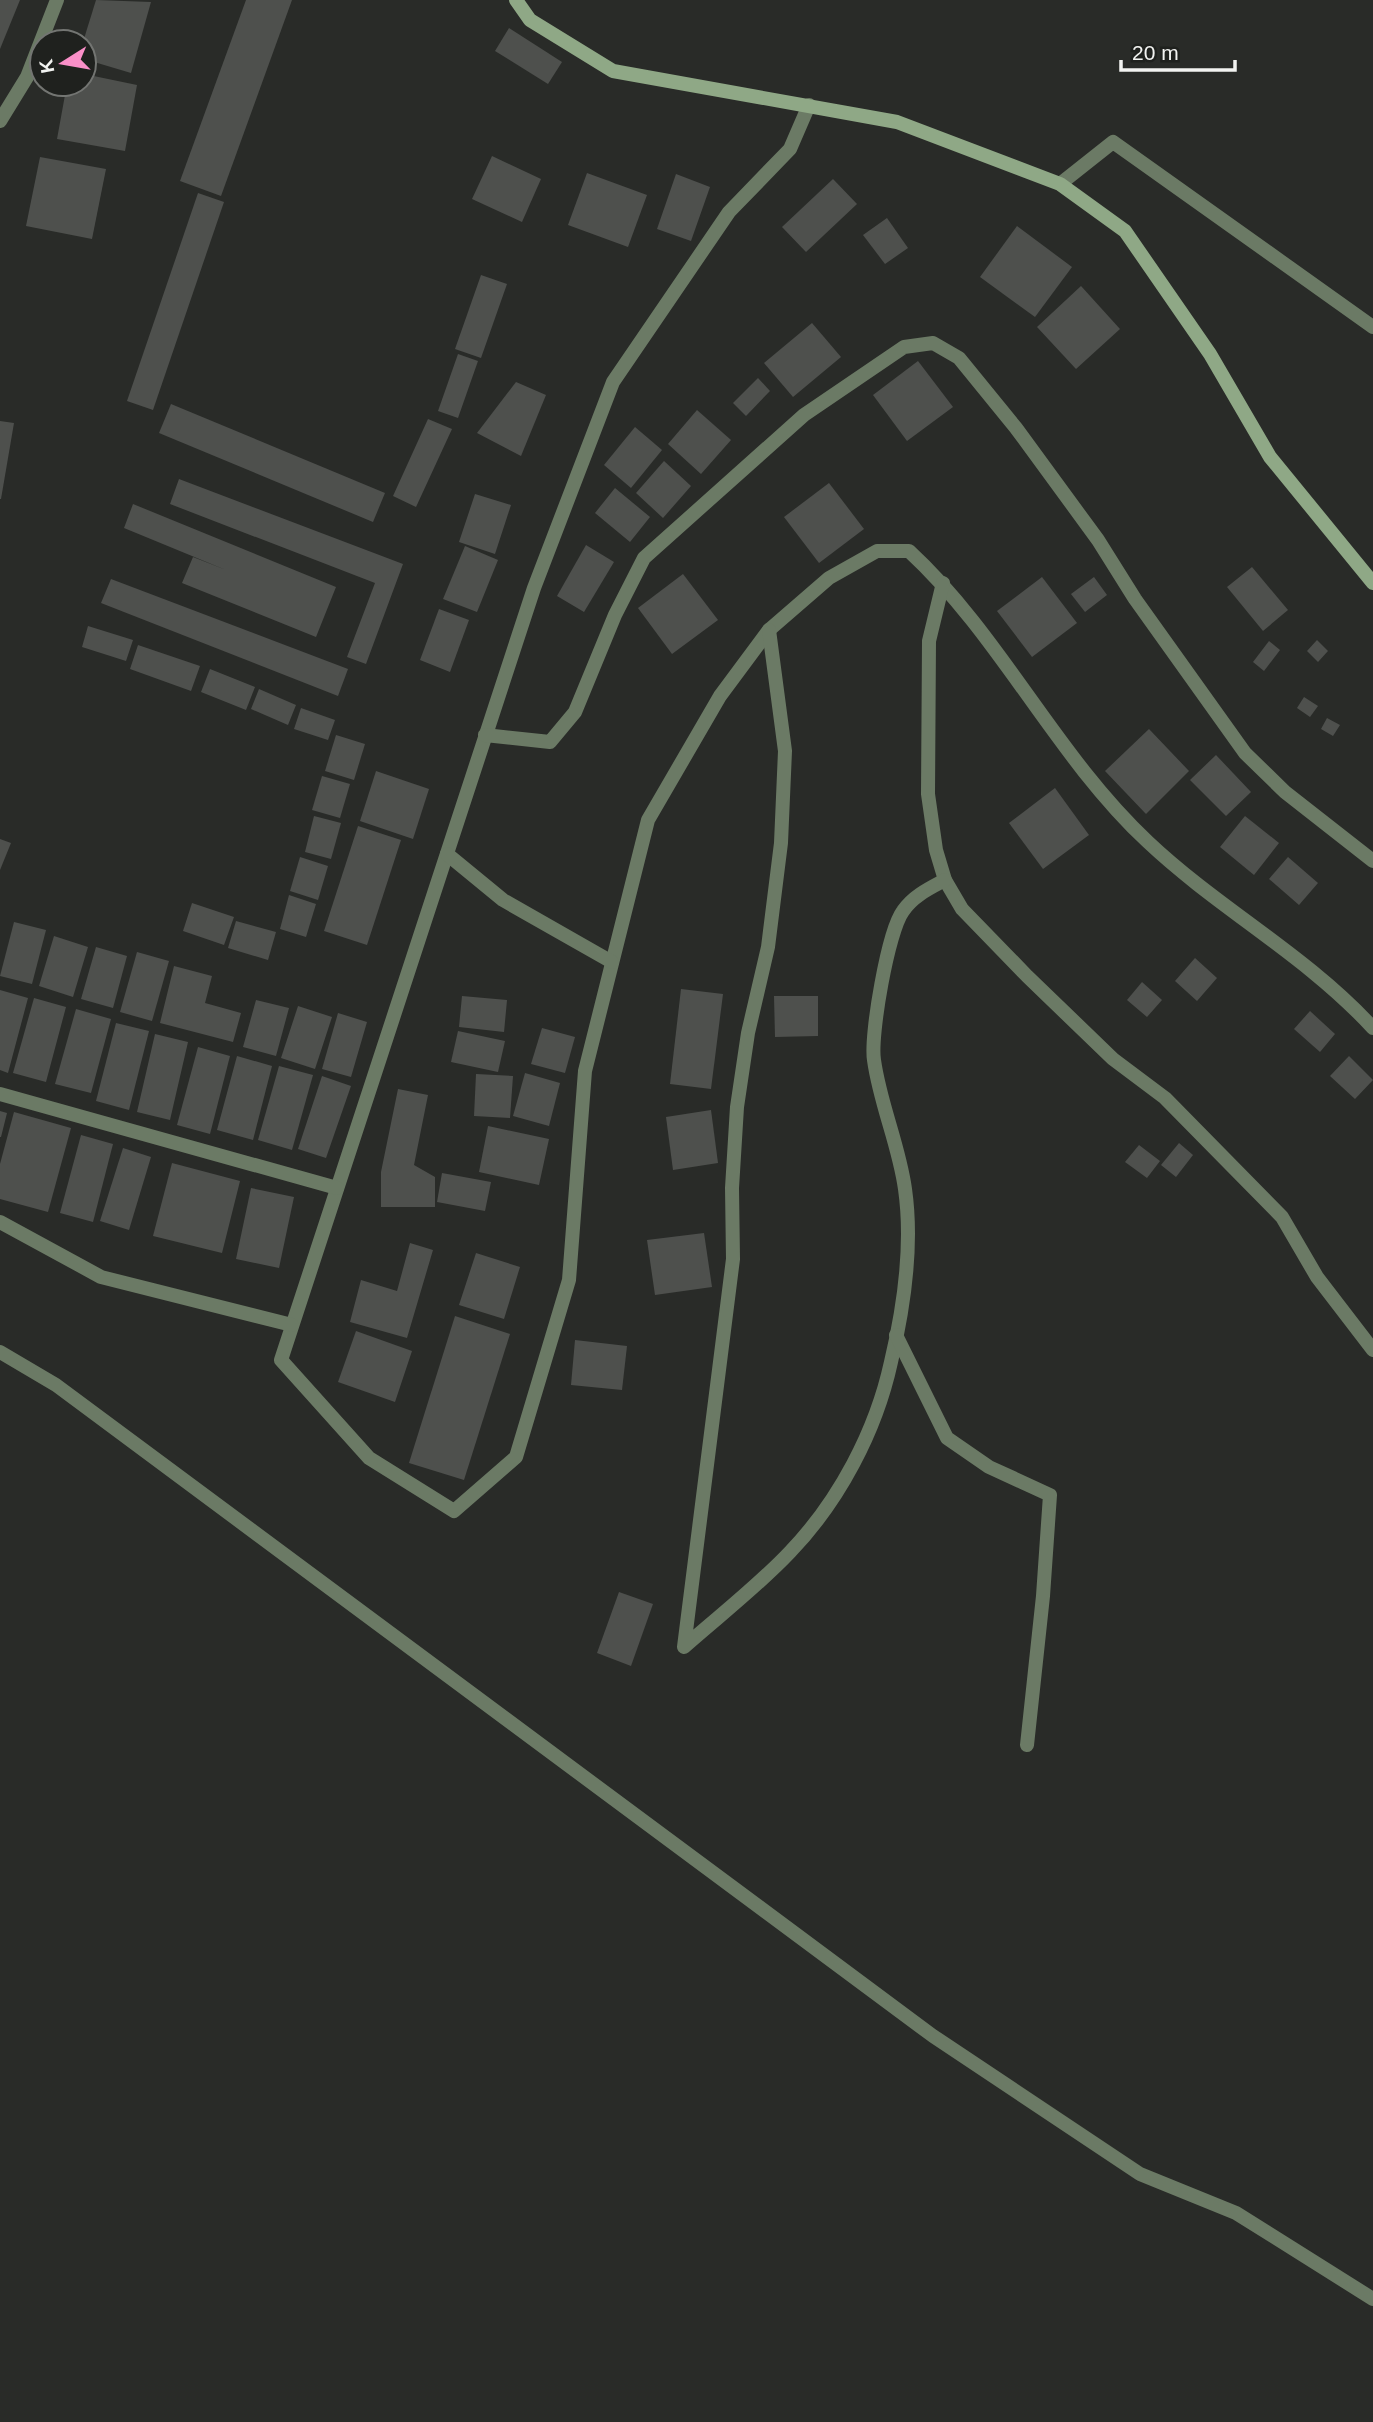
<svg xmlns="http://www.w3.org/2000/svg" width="1373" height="2422" font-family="Helvetica,sans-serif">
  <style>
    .building { fill: #4e504d }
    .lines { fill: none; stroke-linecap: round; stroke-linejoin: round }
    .street { stroke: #6b7a65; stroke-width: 14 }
    .secondary { stroke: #8fa886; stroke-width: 14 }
  </style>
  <rect width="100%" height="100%" fill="#292b28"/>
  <g class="building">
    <path d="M0 0H20L0 49Z"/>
    <path d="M96 0 151 2 131 73 84 59 83 42Z"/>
    <path d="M246 0H292L221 196 180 181Z"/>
    <path d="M509 28 562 62 548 84 495 51Z"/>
    <path d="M84 74 137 85 125 151 57 139 67 84H84Z"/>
    <path d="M492 156 541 179 522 222 472 199Z"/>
    <path d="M40 157 106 169 92 239 26 226Z"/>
    <path d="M587 173 647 195 628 247 568 225Z"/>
    <path d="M676 174 710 187 691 241 657 229Z"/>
    <path d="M833 179 857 204 806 252 782 227Z"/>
    <path d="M198 193 224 202 153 410 127 401Z"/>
    <path d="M887 218 908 248 885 264 863 235Z"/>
    <path d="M1017 226 1072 267 1035 317 980 277Z"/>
    <path d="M481 275 507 284 481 358 455 349Z"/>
    <path d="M1081 286 1120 329 1076 369 1037 327Z"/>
    <path d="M812 323 841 357 793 397 764 363Z"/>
    <path d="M458 354 478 361 458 418 438 411Z"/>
    <path d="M918 361 953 407 907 441 873 395Z"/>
    <path d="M758 378 770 391 746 416 733 403Z"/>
    <path d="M516 382 546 395 521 456 477 433Z"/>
    <path d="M171 404 385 493 373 522 159 433Z"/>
    <path d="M697 410 731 440 701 474 668 444Z"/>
    <path d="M428 419 452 429 416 507 393 496Z"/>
    <path d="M0 421 14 423 1 499H0Z"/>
    <path d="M635 427 662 450 631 488 604 465Z"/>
    <path d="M664 461 691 486 663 518 636 493Z"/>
    <path d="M179 479 403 564 366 664 347 657 375 583 170 504Z"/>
    <path d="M829 483 864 529 819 563 784 517Z"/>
    <path d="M615 488 650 517 630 542 595 513Z"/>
    <path d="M475 494 511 505 495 554 459 542Z"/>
    <path d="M133 504 336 587 316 637 182 583 193 557 226 570 124 528Z"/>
    <path d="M586 545 614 562 584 612 557 596Z"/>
    <path d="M465 546 498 560 477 612 443 599Z"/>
    <path d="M1252 567 1288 610 1263 631 1227 587Z"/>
    <path d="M683 574 718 620 672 654 638 608Z"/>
    <path d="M1042 577 1077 623 1032 657 997 611Z"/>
    <path d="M1094 577 1107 595 1085 612 1071 594Z"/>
    <path d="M111 579 348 669 338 696 101 603Z"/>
    <path d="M439 609 469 620 450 672 420 660Z"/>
    <path d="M88 626 133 640 126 661 82 647Z"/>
    <path d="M1317 640 1328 651 1318 662 1307 651Z"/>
    <path d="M1269 641 1280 650 1264 671 1253 662Z"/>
    <path d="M138 645 200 666 191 691 130 669Z"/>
    <path d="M210 669 255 687 246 710 201 692Z"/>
    <path d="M259 689 296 705 288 725 251 709Z"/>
    <path d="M1304 697 1318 706 1310 717 1297 708Z"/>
    <path d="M301 708 335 720 328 740 294 729Z"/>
    <path d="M1327 718 1340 725 1333 736 1321 729Z"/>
    <path d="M1149 729 1189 771 1146 814 1105 771Z"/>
    <path d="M336 735 365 744 354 780 325 771Z"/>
    <path d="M1216 755 1251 792 1226 816 1190 780Z"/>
    <path d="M376 771 429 789 413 839 360 821Z"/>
    <path d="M322 776 350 784 340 818 312 810Z"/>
    <path d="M1055 788 1089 835 1043 869 1009 823Z"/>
    <path d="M314 816 341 823 331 859 305 852Z"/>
    <path d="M1245 816 1279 843 1254 875 1220 847Z"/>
    <path d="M358 826 401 840 367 945 324 931Z"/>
    <path d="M0 839 11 843 0 870Z"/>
    <path d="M300 857 328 866 318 900 290 891Z"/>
    <path d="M1288 857 1318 883 1299 905 1269 879Z"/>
    <path d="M289 895 316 904 306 937 280 929Z"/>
    <path d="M192 903 234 917 224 945 183 931Z"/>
    <path d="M236 921 276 932 268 960 228 948Z"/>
    <path d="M14 922 46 930 32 984 0 976Z"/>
    <path d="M54 936 88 947 73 997 39 986Z"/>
    <path d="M96 947 127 956 113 1008 81 999Z"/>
    <path d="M137 952 169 961 152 1021 120 1012Z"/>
    <path d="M1195 958 1217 978 1197 1001 1175 981Z"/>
    <path d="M174 966 212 976 205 1003 241 1013 233 1042 160 1023Z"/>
    <path d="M1142 982 1162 1000 1147 1017 1127 1000Z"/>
    <path d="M681 989 723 994 711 1089 670 1084Z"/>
    <path d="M0 990 28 998 8 1073 0 1070Z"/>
    <path d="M462 996 507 1000 504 1032 459 1027Z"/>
    <path d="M774 996H818V1036L775 1037Z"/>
    <path d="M34 998 66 1007 46 1082 13 1073Z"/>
    <path d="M256 1000 289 1008 276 1056 243 1047Z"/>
    <path d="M298 1006 332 1017 315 1069 281 1058Z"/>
    <path d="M76 1009 111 1019 91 1093 55 1084Z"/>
    <path d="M1310 1011 1335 1034 1320 1052 1294 1029Z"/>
    <path d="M338 1013 367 1022 351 1077 322 1069Z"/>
    <path d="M116 1023 149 1031 129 1110 96 1101Z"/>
    <path d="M542 1028 575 1037 565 1073 531 1064Z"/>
    <path d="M458 1031 505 1041 498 1072 451 1062Z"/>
    <path d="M155 1034 188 1042 170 1120 137 1112Z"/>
    <path d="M198 1047 230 1056 210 1134 177 1125Z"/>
    <path d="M237 1056 272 1066 253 1140 217 1130Z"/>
    <path d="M1349 1056 1373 1080 1355 1099 1330 1076Z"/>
    <path d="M279 1066 313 1075 292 1150 258 1140Z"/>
    <path d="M525 1073 560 1083 549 1126 513 1116Z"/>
    <path d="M476 1074 513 1076 510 1118 474 1116Z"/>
    <path d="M322 1076 351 1086 326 1158 298 1149Z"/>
    <path d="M398 1089 428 1095 414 1165 435 1177V1207H381V1172Z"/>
    <path d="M711 1110 718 1163 673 1170 666 1117Z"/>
    <path d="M0 1111 7 1113 1 1137H0Z"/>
    <path d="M14 1112 71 1128 48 1212 0 1199V1164Z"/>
    <path d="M488 1126 549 1139 539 1185 479 1172Z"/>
    <path d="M81 1135 113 1144 93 1222 60 1213Z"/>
    <path d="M1179 1143 1193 1155 1176 1177 1161 1165Z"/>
    <path d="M1139 1145 1160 1161 1147 1178 1125 1162Z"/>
    <path d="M123 1148 151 1157 129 1230 100 1221Z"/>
    <path d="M172 1163 240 1181 222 1253 153 1236Z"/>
    <path d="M442 1173 491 1182 485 1211 437 1202Z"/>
    <path d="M251 1188 294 1197 279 1268 236 1259Z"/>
    <path d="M704 1233 712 1287 655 1295 647 1240Z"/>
    <path d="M410 1243 433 1250 407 1338 350 1322 361 1280 397 1291Z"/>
    <path d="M476 1253 520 1267 504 1319 459 1305Z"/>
    <path d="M455 1316 510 1334 464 1480 409 1463Z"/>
    <path d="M356 1331 412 1351 395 1402 338 1382Z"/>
    <path d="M575 1340 627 1346 622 1390 571 1385Z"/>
    <path d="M619 1592 653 1604 631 1666 597 1653Z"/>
  </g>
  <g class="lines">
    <g class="street">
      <path d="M809 105 790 149 729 212 613 382 534 588 281 1360 369 1458 454 1511 516 1457 569 1280 585 1071 648 820 720 696 769 630 829 578 877 551H909C1001 636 1055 755 1148 842 1219 909 1306 955 1373 1028"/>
      <path d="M0 121 27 77 57 0"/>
      <path d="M1060 184 1113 142 1373 327"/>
      <path d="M943 583 929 641 928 794 936 850 945 880 962 909 1027 976 1113 1059 1165 1098 1282 1217 1317 1277 1373 1350"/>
      <path d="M769 630 785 751 781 843 768 947 748 1033 737 1107 732 1188 733 1259 684 1647C719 1616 758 1586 790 1552 839 1501 876 1431 891 1362 904 1307 913 1245 905 1189 899 1145 880 1104 874 1060 870 1036 888 931 903 911 913 896 930 888 945 880"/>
      <path d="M485 735 550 742 575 712 615 615 644 558 804 415 904 347 933 343 959 358 1016 428 1098 540 1135 599 1245 753 1285 792 1373 861"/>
      <path d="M447 854 503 900 612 962"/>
      <path d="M0 1094 337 1188"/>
      <path d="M0 1222 101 1277 292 1325"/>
      <path d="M896 1335 947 1438 989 1467 1050 1495 1043 1596 1027 1745"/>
      <path d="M0 1352 56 1385 933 2036 1140 2174 1236 2213 1373 2299"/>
    </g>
    <path class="secondary" d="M516 0 530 20 613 71 897 122 1060 184 1125 231 1210 354 1270 457 1373 583"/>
  </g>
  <g transform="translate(63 63) rotate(259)"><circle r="33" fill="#1f211e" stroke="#737572" stroke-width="2"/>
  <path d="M0-5L12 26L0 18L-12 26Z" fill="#fa8fc8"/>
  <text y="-10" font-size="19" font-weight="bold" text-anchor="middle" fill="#f2f3f1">K</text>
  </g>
  <path d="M1121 60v10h114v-10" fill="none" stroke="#f2f3f1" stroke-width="3.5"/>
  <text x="1132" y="60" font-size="21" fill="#f2f3f1" stroke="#1f211e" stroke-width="5" paint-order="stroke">20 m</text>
</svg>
